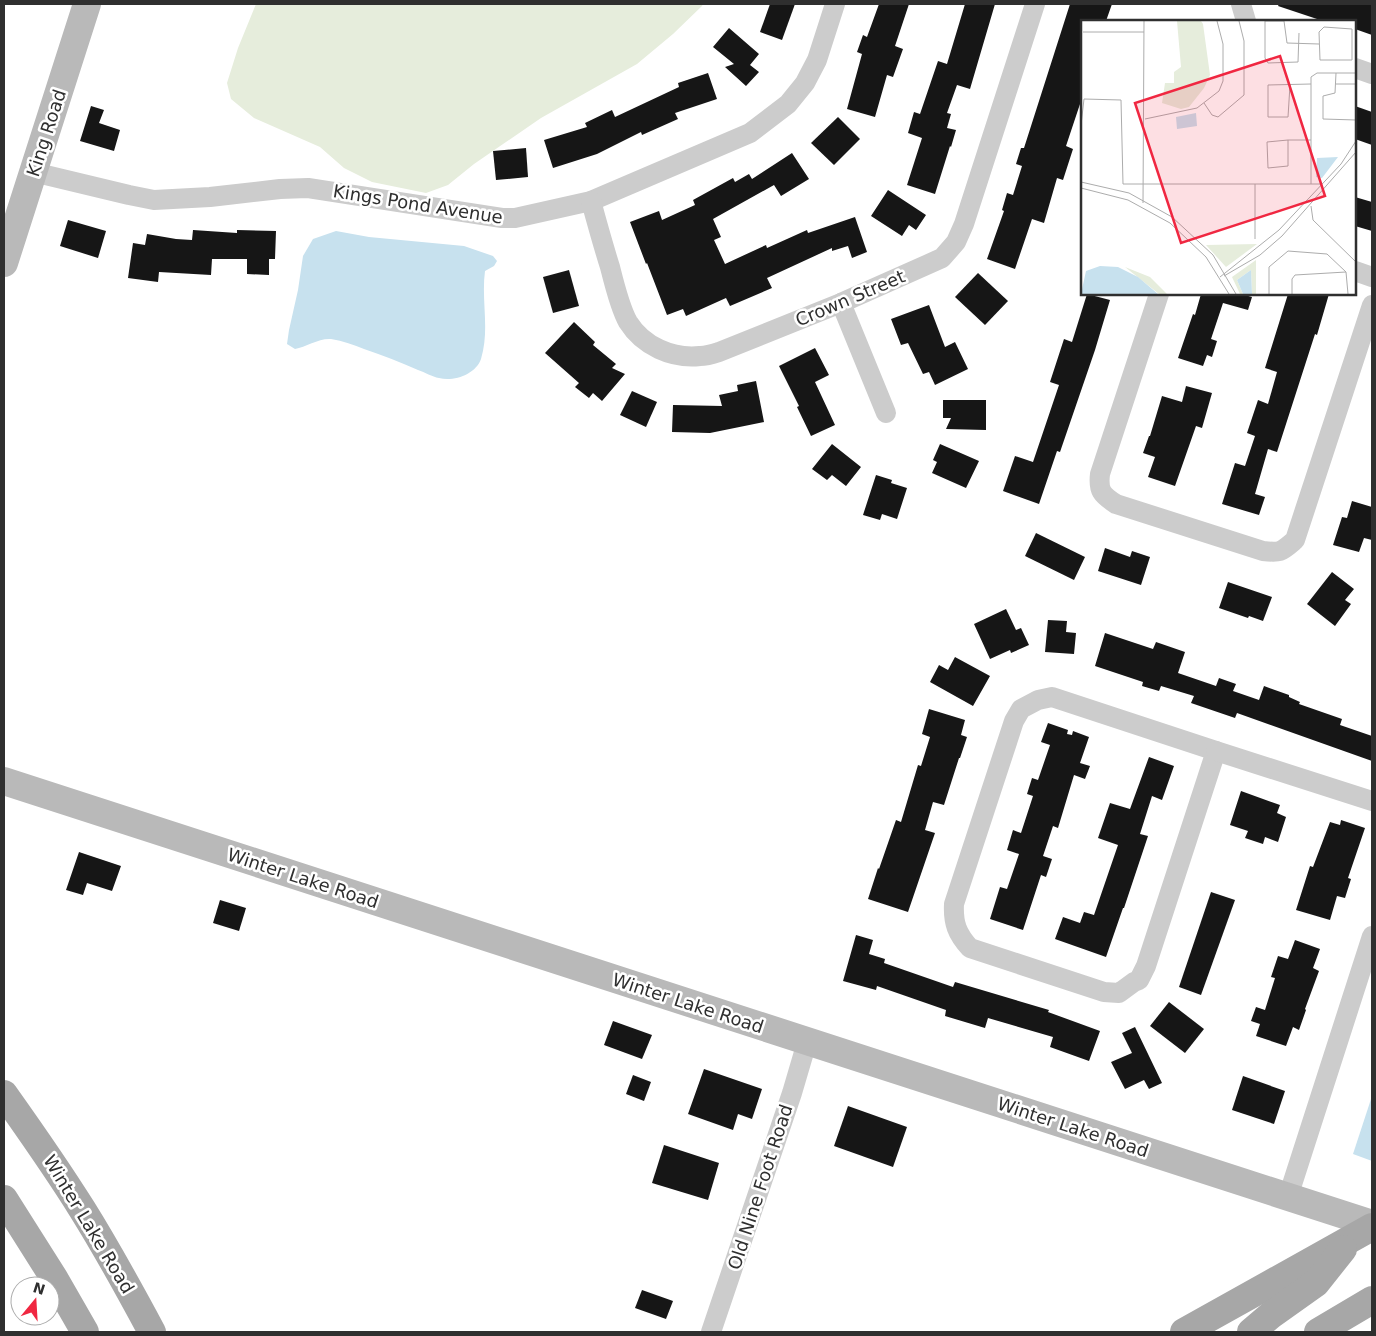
<svg xmlns="http://www.w3.org/2000/svg" width="1376" height="1336" font-family="'DejaVu Sans',sans-serif">
  <style>
    .green { fill: #e6eddc }
    .water { fill: #c7e1ee }
    .building { fill: #161616 }
    .lines { fill: none; stroke-linecap: round; stroke-linejoin: round }
    .street { stroke: #ccc; stroke-width: 20 }
    .secondary { stroke: #b9b9b9; stroke-width: 28 }
    .primary { stroke: #a7a7a7; stroke-width: 28 }
    .labels { text-anchor: middle; dominant-baseline: central; stroke-width: 5; stroke-linejoin: round; paint-order: stroke }
    .street-label { font-size: 18px; fill: #2f2f2f; stroke: #fff }
    .inset-road { fill: none; stroke: #acacac; stroke-width: 1 }
    .view { fill: #f02741; fill-opacity: 0.15; stroke: #f02741; stroke-width: 2.5 }
    .inset-edge { fill: none; stroke: #2f2f2f; stroke-width: 2.5 }
  </style>
  <rect width="100%" height="100%" fill="#fff"/>
  <path class="green" d="M256 4H703L702 6 673 34 637 64 541 118 474 164 448 185 426 193 372 182 344 168 320 147 254 118 231 99 227 83 238 48Z"/>
  <g class="water">
    <path d="M336 231 369 237 464 246 493 256 497 261 494 266 485 271C481 301 490 329 481 359 476 374 454 382 439 378 432 377 425 372 418 370 400 362 382 355 364 349 354 345 343 341 331 339 319 338 306 347 295 349L287 344 289 330 298 290 303 256 313 239Z"/>
    <path d="M1372 1096V1161L1353 1154Z"/>
  </g>
  <g class="building">
    <path d="M770 4H795L782 40 760 32Z"/>
    <path d="M879 4H909L895 46 903 49 893 77 887 75 875 117 847 109 862 54 857 52 863 35 867 37Z"/>
    <path d="M965 4H995L970 89 957 85 947 113 951 114 947 128 956 130 951 147 950 146 935 194 907 185 922 138 908 133 914 112 920 114 938 61 947 64Z"/>
    <path d="M1070 4H1112L1106 21H1082V98L1066 146 1073 149 1063 180 1057 178 1044 223 1032 219 1015 269 987 259 1004 211 1002 210 1007 193 1013 195 1022 166 1016 164 1021 148H1024Z"/>
    <path d="M1279 4H1372V35L1355 29V21H1323L1278 6Z"/>
    <path d="M729 28 759 54 750 65 759 72 746 86 725 67 734 64 713 47Z"/>
    <path d="M708 73 717 99 675 113 678 119 642 135 641 132 597 154 553 168 544 140 587 127 585 123 612 110 615 117 679 87 678 83Z"/>
    <path d="M91 106 104 110 99 123 120 130 114 151 80 141Z"/>
    <path d="M1355 106 1372 112V145L1355 139Z"/>
    <path d="M838 117 860 139 834 165 811 143Z"/>
    <path d="M526 148 528 177 496 180 493 151Z"/>
    <path d="M792 153 809 179 781 196 774 185 713 219 721 237 714 240 725 264 766 245 767 248 807 230 808 233 855 217 867 252 852 258 848 246 832 251V248L767 278 772 288 730 306 726 298 686 316 683 309 667 315 647 263 646 264 630 222 659 211 662 220 695 205 693 200 733 178 735 182 749 174 752 179Z"/>
    <path d="M888 190 926 215 916 230 909 225 902 236 871 216Z"/>
    <path d="M1355 197 1372 202V231L1355 226Z"/>
    <path d="M68 220 106 231 98 258 60 246Z"/>
    <path d="M193 230 237 233V230L276 231 275 259H269V275L247 274V259H212L211 275 159 272 158 282 128 278 133 243 145 245 147 234 176 239 192 240Z"/>
    <path d="M569 270 579 306 553 313 543 277Z"/>
    <path d="M978 273 1008 301 985 325 955 297Z"/>
    <path d="M1087 294 1110 300 1095 350 1060 452 1057 451 1039 504 1003 491 1015 456 1033 462 1059 385 1050 382 1064 339 1072 342Z"/>
    <path d="M1201 294H1241L1252 297 1248 310 1223 303 1211 339 1217 341 1212 357 1207 355 1203 366 1178 358 1193 314 1195 315Z"/>
    <path d="M1288 294H1329L1317 335 1315 334 1277 452 1268 449 1255 494 1265 497 1259 515 1222 504 1235 463 1245 466 1255 436 1247 433 1258 400 1268 404 1277 372 1265 368Z"/>
    <path d="M929 305 945 347 955 342 968 369 935 385 929 372 923 374 908 343 901 345 891 319Z"/>
    <path d="M574 322 595 342 593 345 616 364 612 368 625 374 602 401 593 393 589 398 575 387 579 383 545 353Z"/>
    <path d="M815 348 829 375 815 382 835 425 811 436 797 407 799 406 779 366Z"/>
    <path d="M756 381 764 422 710 433 672 432 673 405 722 406 719 395 738 391 737 385Z"/>
    <path d="M1186 386 1212 393 1202 428 1196 426 1175 486 1148 477 1155 457 1143 453 1149 436H1150L1162 396 1182 402Z"/>
    <path d="M632 391 657 402 646 427 620 415Z"/>
    <path d="M943 400H986V430L946 429 951 418H943Z"/>
    <path d="M832 444 861 467 846 486 832 475 827 480 812 469Z"/>
    <path d="M940 444 979 461 966 488 932 473 937 462 933 460Z"/>
    <path d="M876 475 892 480 891 483 907 488 897 519 882 514 880 520 863 515Z"/>
    <path d="M1352 501 1372 507V540L1364 538 1359 552 1333 545 1342 517 1347 518Z"/>
    <path d="M1036 533 1085 557 1074 580 1025 556Z"/>
    <path d="M1105 548 1130 557 1132 551 1150 557 1141 585 1098 571Z"/>
    <path d="M1332 572 1354 589 1345 600 1351 604 1335 626 1307 604Z"/>
    <path d="M1228 582 1272 597 1263 621 1249 616 1248 618 1219 608Z"/>
    <path d="M1006 609 1016 630 1021 628 1029 645 1011 653 1010 650 990 659 974 624Z"/>
    <path d="M1048 620 1067 621 1066 632 1076 633 1074 654 1045 652Z"/>
    <path d="M1105 633 1153 649 1156 642 1185 652 1178 673 1216 686 1219 678 1236 684 1233 691 1259 700 1264 686 1289 695V697L1300 702 1299 704 1342 719 1340 725 1372 736V761L1237 713 1235 718 1191 703 1194 696 1161 686 1159 691 1142 686 1143 682 1095 666Z"/>
    <path d="M955 657 990 676 973 706 930 682 939 665 948 670Z"/>
    <path d="M929 709 965 720 961 735 967 737 960 758H959L944 805 933 802 925 830 935 833 908 912 868 899 878 868 879 869 896 820 901 822 918 765 921 766 930 737 922 734Z"/>
    <path d="M1048 723 1068 730 1067 734 1072 735 1073 731 1089 737 1080 763 1090 766 1085 779 1074 775 1058 828 1053 826 1043 856 1052 859 1046 877 1041 875 1023 930 990 919 1000 887 1007 889 1019 854 1007 850 1013 830 1021 833 1033 796 1027 794 1032 778 1038 780 1050 745 1041 742Z"/>
    <path d="M1149 757 1174 766 1162 800 1152 796 1140 834 1148 836 1124 908H1123L1106 957 1055 939 1063 917 1080 923 1084 912 1094 915 1118 845 1098 838 1110 803 1130 809Z"/>
    <path d="M1241 791 1280 805 1277 813 1286 817 1278 842 1265 837 1263 844 1245 838 1248 831 1230 825Z"/>
    <path d="M1341 820 1365 828 1348 878 1351 879 1345 898 1337 896 1330 920 1296 910 1310 866 1313 867 1330 822 1340 825Z"/>
    <path d="M79 852 121 866 112 891 87 883 83 895 66 890Z"/>
    <path d="M1211 892 1235 900 1201 995 1179 987Z"/>
    <path d="M220 900 246 908 239 931 213 923Z"/>
    <path d="M856 935 873 940 869 954 885 959 884 963 953 987 955 982 1049 1010 1048 1012 1100 1031 1089 1061 1050 1047 1053 1037 988 1018 985 1028 945 1016 946 1010 877 986 876 990 843 981Z"/>
    <path d="M1295 940 1320 949 1313 968 1319 971 1305 1009 1306 1010 1299 1030 1293 1027 1286 1046 1256 1036 1260 1024 1251 1021 1256 1007 1265 1010 1275 978 1271 977 1278 956 1288 959Z"/>
    <path d="M1169 1002 1204 1029 1185 1053 1150 1026Z"/>
    <path d="M613 1021 652 1035 642 1059 604 1045Z"/>
    <path d="M1135 1027 1162 1083 1149 1089 1144 1080 1125 1089 1111 1062 1132 1053 1122 1033Z"/>
    <path d="M704 1069 762 1089 752 1119 738 1114 733 1130 688 1114Z"/>
    <path d="M633 1075 651 1082 644 1101 626 1094Z"/>
    <path d="M1243 1076 1285 1091 1274 1124 1232 1110Z"/>
    <path d="M848 1106 907 1127 893 1167 834 1146Z"/>
    <path d="M664 1145 719 1163 708 1200 652 1183Z"/>
    <path d="M642 1290 673 1301 666 1319 635 1308Z"/>
  </g>
  <g class="lines">
    <g class="street">
      <path d="M1241 4 1246 21"/>
      <path d="M1355 68 1372 74"/>
      <path d="M33 172 129 195 154 200 210 197 280 189 308 188 502 218H515L591 201 750 133 788 104 805 83 817 60 835 4"/>
      <path d="M591 201C597 223 603 245 610 267 614 283 620 308 628 322 643 346 672 359 700 356 706 356 713 354 719 352L841 303 942 258 956 242 964 224 1035 4"/>
      <path d="M1355 271 1372 277"/>
      <path d="M1159 294 1100 474C1098 491 1102 495 1116 504L1263 551C1281 553 1281 552 1295 540L1372 305"/>
      <path d="M841 303 886 413"/>
      <path d="M1052 697 1216 751 1146 966 1139 980 1134 982 1119 993 1104 992 970 948C957 934 953 923 954 904L1014 721 1021 709 1038 700Z"/>
      <path d="M1216 751 1372 801"/>
      <path d="M1288 1197 1372 936"/>
      <path d="M711 1332 792 1093 807 1042"/>
    </g>
    <g class="secondary">
      <path d="M4 263 87 4"/>
      <path d="M4 781 1372 1224"/>
    </g>
    <g class="primary">
      <path d="M4 1094C31 1132 57 1169 82 1209 107 1249 130 1291 152 1332"/>
      <path d="M4 1199 54 1278 85 1332"/>
      <path d="M1184 1332 1372 1227"/>
      <path d="M1251 1332 1271 1315 1316 1283 1343 1249"/>
      <path d="M1318 1332 1372 1300"/>
    </g>
  </g>
  <g class="labels">
    <g class="street-label">
      <text transform="translate(46 133) rotate(-72)">King Road</text>
      <text transform="translate(418 204) rotate(9)">Kings Pond Avenue</text>
      <text transform="translate(850 298) rotate(-23)">Crown Street</text>
      <text transform="translate(303 878) rotate(18)">Winter Lake Road</text>
      <text transform="translate(688 1003) rotate(18)">Winter Lake Road</text>
      <text transform="translate(1073 1127) rotate(18)">Winter Lake Road</text>
      <text transform="translate(760 1187) rotate(-72)">Old Nine Foot Road</text>
      <text transform="translate(89 1224) rotate(59)">Winter Lake Road</text>
    </g>
  </g>
  <g transform="translate(1081 20)">
    <rect width="275" height="275" fill="#fff"/>
    <path d="M96 1H120L122 4 129 55 123 68 108 87 100 89 81 83 84 63H93V52L100 47ZM176 224 145 247 125 225ZM175 240V274H171L170 250 156 260 162 274H159L151 257ZM44 247 69 257 86 274H78Z" fill="#e6eddc"/>
    <path d="M115 93 116 106 96 109 95 97ZM257 137 241 158 235 157 236 138ZM19 246 37 247 57 257 77 274H0L5 251ZM170 250 171 274H162L156 260Z" fill="#c7e1ee"/>
    <path class="inset-road" d="M184 1V38L187 43 217 42 218 13M184 1H203M203 1 206 23 238 24M243 7 271 9V40H239L238 12ZM2 12H63M255 53 254 73 242 76V99L275 100M255 64H275M209 65 207 97H187V65L230 64M123 83 131 95 137 97 163 75V21L158 1M64 99 116 88 138 71 142 61V24L136 1M0 105 3 79 40 80 42 164H240M207 120V146L187 148 186 122ZM207 120H230M0 162 48 173 91 197 132 235 155 274M230 164V57L236 53H275M0 168 47 180 89 203 125 237 148 274M62 183 63 1M230 186 232 200 275 242M174 219V164M143 256 179 235 201 216 275 132M139 257 198 210 260 144 275 121M188 274V247L207 231 246 234 265 252 267 274M211 274V259L214 255 265 252"/>
    <path class="view" d="M199 36 244 176 100 223 54 83Z"/>
    <rect width="275" height="275" class="inset-edge"/>
  </g>
  <rect width="1376" height="1336" fill="none" stroke="#2f2f2f" stroke-width="10"/>
  <g transform="translate(35 1301) rotate(18)"><circle r="24" fill="#ffffff" stroke="#acacac"/>
  <path d="M0-4L9 19L0 12L-9 19Z" fill="#f02741"/>
  <text y="-8" font-size="14" font-weight="bold" text-anchor="middle" fill="#2f2f2f">N</text>
  </g>
</svg>
